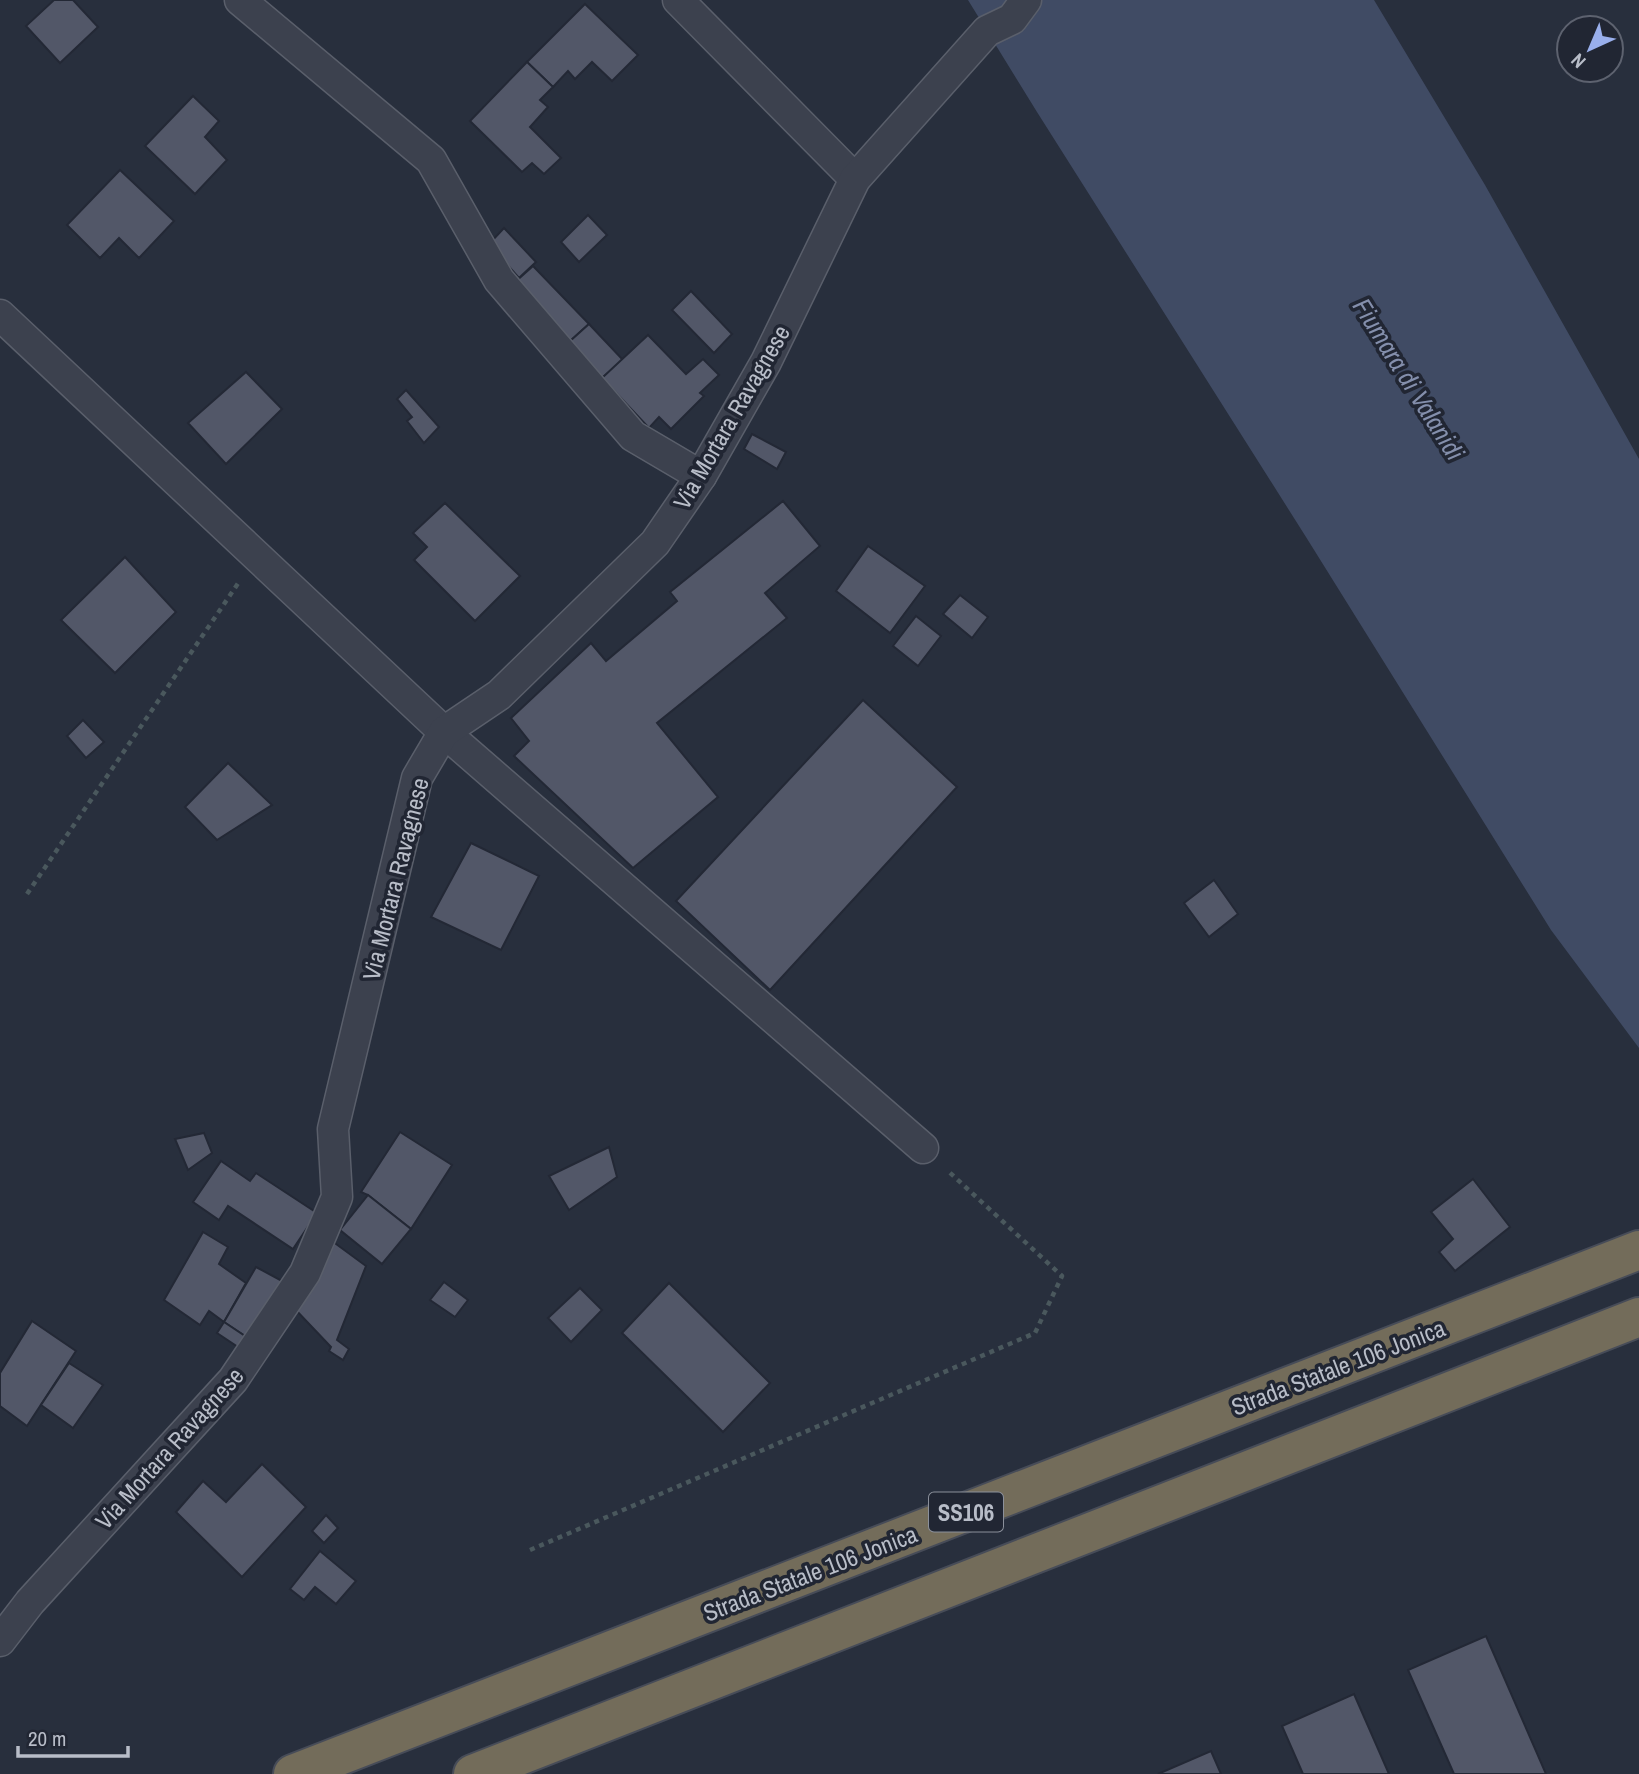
<svg xmlns="http://www.w3.org/2000/svg" width="1639" height="1774" font-family="'Archivo Narrow',sans-serif">
  <style>
    .water { fill: #404b64 }
    .building { fill: #525768; stroke: #232835; stroke-width: 2 }
    .lines { fill: none; stroke-linecap: round; stroke-linejoin: round }
    .street-casing { stroke: #5a5f6b; stroke-width: 33 }
    .highway-casing { stroke: #474c58; stroke-width: 42 }
    .path { stroke: #4a585d; stroke-width: 4.5; stroke-dasharray: 5 5; stroke-linecap: butt }
    .street { stroke: #3c414e; stroke-width: 30 }
    .highway { stroke: #736c5a; stroke-width: 38 }
    .labels { text-anchor: middle; dominant-baseline: central; stroke-width: 7; stroke-linejoin: round; paint-order: stroke }
    .shield { fill: #212633; stroke: #8b909b; stroke-width: 2 }
    .shield-label { font-size: 23px; font-weight: bold; fill: #b8bdc8 }
    .street-label { font-size: 24px; fill: #b8bdc8; stroke: #212633 }
    .water-label { font-size: 26px; font-style: italic; fill: #848fac; stroke: #212633 }
  </style>
  <rect width="100%" height="100%" fill="#282f3d"/>
  <path class="water" d="M968 0H1374L1485 185 1639 459V1048L1551 930 1306 537 1037 112Z"/>
  <g class="building">
    <path d="M54 0H73L98 27 60 63 26 26Z"/>
    <path d="M585 4 638 55 612 81 592 62 575 79 568 71 553 87 527 62Z"/>
    <path d="M527 62 553 87 540 100 548 107 530 127 561 158 544 174 532 163 522 172 470 121Z"/>
    <path d="M193 96 219 121 205 137 227 160 195 194 145 146Z"/>
    <path d="M120 170 174 221 139 258 119 238 100 258 67 225Z"/>
    <path d="M588 215 607 235 579 262 561 242Z"/>
    <path d="M504 228 536 262 519 278 489 244Z"/>
    <path d="M533 266 589 324 569 342 514 283Z"/>
    <path d="M691 291 732 334 714 353 672 310Z"/>
    <path d="M589 324 623 360 602 378 569 342Z"/>
    <path d="M648 335 686 374 703 359 719 375 700 393 704 396 671 429 659 417 649 428 602 378Z"/>
    <path d="M246 372 282 409 226 464 188 423Z"/>
    <path d="M406 390 439 427 424 443 407 421 412 417 397 399Z"/>
    <path d="M752 434 786 452 777 469 744 449Z"/>
    <path d="M783 501 820 546 765 593 787 618 657 723 718 797 633 868 514 756 529 741 511 718 591 643 606 661 677 601 670 592Z"/>
    <path d="M445 503 520 576 475 621 414 560 427 547 413 533Z"/>
    <path d="M868 546 925 586 890 633 836 591Z"/>
    <path d="M125 557 176 612 115 673 61 620Z"/>
    <path d="M960 595 988 617 972 638 943 614Z"/>
    <path d="M916 616 941 636 918 666 893 646Z"/>
    <path d="M863 700 957 787 770 990 676 901Z"/>
    <path d="M83 720 104 742 86 758 67 736Z"/>
    <path d="M228 763 272 805 217 840 185 807Z"/>
    <path d="M471 843 539 876 501 950 431 917Z"/>
    <path d="M1214 880 1238 914 1209 937 1184 903Z"/>
    <path d="M400 1132 452 1165 411 1229 368 1195 361 1192Z"/>
    <path d="M204 1133 212 1153 188 1170 175 1139Z"/>
    <path d="M609 1147 617 1177 569 1210 549 1176Z"/>
    <path d="M221 1161 250 1181 256 1173 317 1213 293 1249 228 1206 219 1220 193 1202Z"/>
    <path d="M1473 1179 1510 1227 1455 1271 1439 1252 1453 1239 1431 1212Z"/>
    <path d="M368 1195 411 1229 382 1264 340 1230Z"/>
    <path d="M203 1232 228 1247 219 1264 246 1283 224 1322 209 1311 200 1325 164 1300Z"/>
    <path d="M332 1241 366 1266 337 1340 349 1349 343 1360 329 1351 331 1347 293 1307Z"/>
    <path d="M256 1267 284 1282 251 1340 224 1322Z"/>
    <path d="M444 1282 468 1300 455 1317 430 1300Z"/>
    <path d="M669 1283 770 1383 723 1432 622 1333Z"/>
    <path d="M580 1288 602 1310 571 1342 548 1318Z"/>
    <path d="M32 1321 76 1351 27 1426 0 1406V1373Z"/>
    <path d="M224 1322 251 1340 244 1351 217 1333Z"/>
    <path d="M69 1363 103 1385 73 1428 41 1405Z"/>
    <path d="M262 1464 306 1507 242 1577 176 1512 203 1481 226 1502Z"/>
    <path d="M326 1515 338 1528 324 1543 312 1531Z"/>
    <path d="M320 1551 356 1581 336 1604 315 1587 304 1600 290 1589Z"/>
    <path d="M1486 1636 1546 1774H1454L1408 1670Z"/>
    <path d="M1354 1694 1389 1774H1303L1282 1726Z"/>
    <path d="M1211 1751 1221 1774H1158Z"/>
  </g>
  <g class="lines">
    <defs>
      <g id="street">
        <path d="M240 0 431 160 499 280 633 436 701 476"/>
        <path d="M678 0 855 179"/>
        <path d="M0 315 444 732 923 1148"/>
        <path d="M0 1641 30 1602 233 1380 305 1273 337 1197 333 1129 417 778 444 732 499 695 655 543 701 476 766 362 855 179 987 31 1012 19 1026 0"/>
      </g>
      <g id="highway">
        <path d="M293 1774 1639 1250"/>
        <path d="M473 1774 1639 1317"/>
      </g>
    </defs>
    <use href="#street" class="street-casing"/>
    <use href="#highway" class="highway-casing"/>
    <g class="path">
      <path d="M27 894 239 582"/>
      <path d="M530 1550 1035 1333 1062 1276 947 1170"/>
    </g>
    <use href="#street" class="street"/>
    <use href="#highway" class="highway"/>
  </g>
  <g class="labels">
    <rect class="shield" x="929" y="1492.5" width="74" height="39" rx="5"/>
    <g class="shield-label">
      <text x="966" y="1512">SS106</text>
    </g>
    <g class="street-label">
      <text transform="translate(731 417) rotate(-60)">Via Mortara Ravagnese</text>
      <text transform="translate(395 879) rotate(-76)">Via Mortara Ravagnese</text>
      <text transform="translate(1338 1367) rotate(-21)">Strada Statale 106 Jonica</text>
      <text transform="translate(169 1448) rotate(-48)">Via Mortara Ravagnese</text>
      <text transform="translate(810 1573) rotate(-21)">Strada Statale 106 Jonica</text>
    </g>
    <g class="water-label">
      <text transform="translate(1409 379) rotate(58)">Fiumara di Valanidi</text>
    </g>
  </g>
  <g transform="translate(1590 49) rotate(224)"><circle r="33" fill="#212633" stroke="#5d626f" stroke-width="2"/>
  <path d="M0-5L12 26L0 18L-12 26Z" fill="#99afec"/>
  <text y="-10" font-size="19" font-weight="bold" text-anchor="middle" fill="#b8bdc8">N</text>
  </g>
  <path d="M18 1746v10h110v-10" fill="none" stroke="#b8bdc8" stroke-width="3.5"/>
  <text x="28" y="1746" font-size="21" fill="#b8bdc8" stroke="#212633" stroke-width="5" paint-order="stroke">20 m</text>
</svg>
